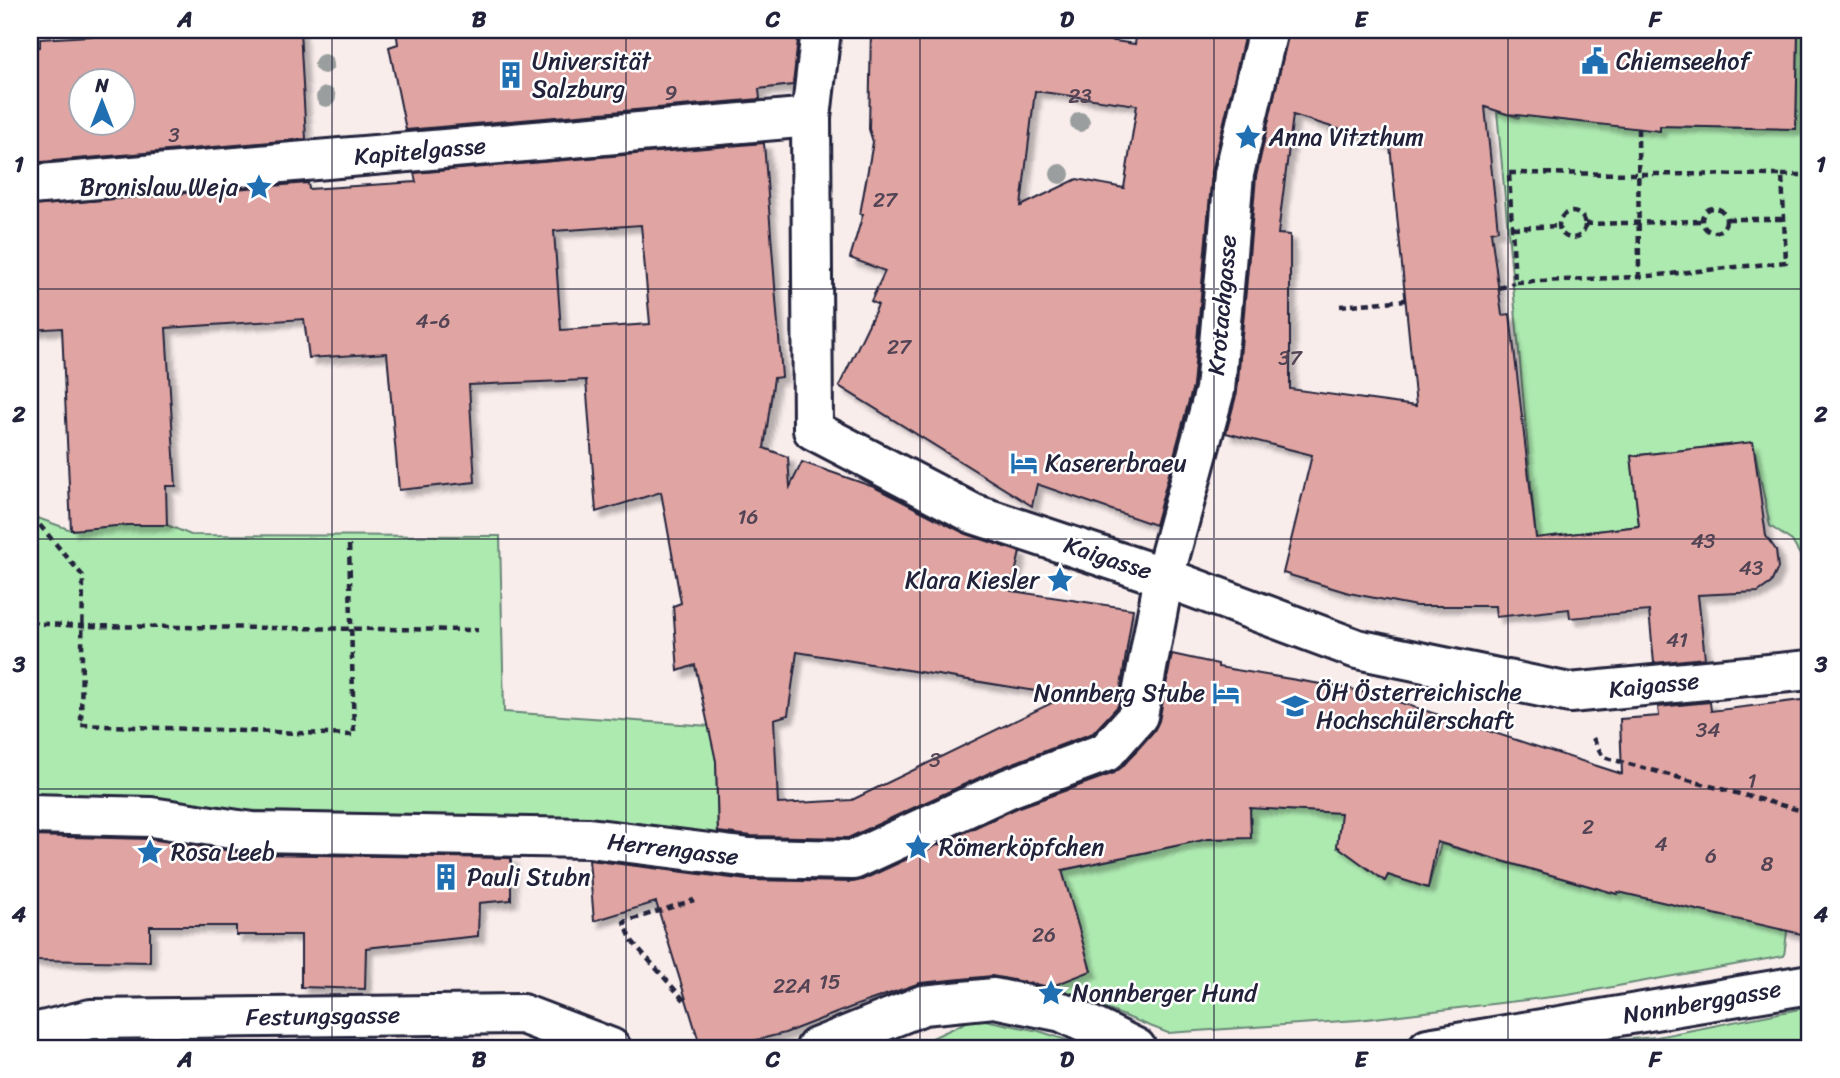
<svg xmlns="http://www.w3.org/2000/svg" width="1840" height="1078" font-family="Sriracha,sans-serif">
  <style>
    .green { fill: #adeab0; stroke: #688676; stroke-width: 2 }
    .building { fill: #e0a5a2; stroke: #22223b; stroke-width: 2; fill-rule: evenodd; filter: url(#shadow) }
    .lines { fill: none; stroke-linecap: round; stroke-linejoin: round }
    .minor-casing { stroke: #22223b; stroke-width: 44 }
    .path { stroke: #22223b; stroke-width: 4.5; stroke-dasharray: 7 5; stroke-linecap: butt }
    .minor { stroke: #fff; stroke-width: 38 }
    .tree { fill: #9a9e9e }
    .grid { fill: none; stroke: #22223b; stroke-width: 2; stroke-opacity: 0.55 }
    .labels { text-anchor: middle; dominant-baseline: central; stroke-width: 5; stroke-linejoin: round; paint-order: stroke }
    .number-label { font-size: 21px; fill: #524355 }
    .poi-label { font-size: 24px; fill: #22223b; stroke: #fff; text-anchor: start }
    .street-label { font-size: 24px; fill: #22223b; stroke: #fff }
    .neatline { fill: none; stroke: #22223b; stroke-width: 2.5 }
    .grid-label { font-size: 23px; text-anchor: middle; font-weight: bold; fill: #22223b }
  </style>
  <defs>
    <filter id="shadow"><feDropShadow dx="6" dy="6" stdDeviation="2" flood-color="#0004"/></filter>
  </defs>
  <rect width="100%" height="100%" fill="#f9edec"/>
  <filter id="ink" filterUnits="userSpaceOnUse"><feTurbulence type="fractalNoise" baseFrequency=".0143" numOctaves="2"/><feDisplacementMap in="SourceGraphic" scale="14" xChannelSelector="R" yChannelSelector="G"/><feConvolveMatrix kernelMatrix="1 2 1 2 8 2 1 2 1" color-interpolation-filters="sRGB"/></filter>
  <g filter="url(#ink)">
    <g class="green">
      <path d="M1798 30H1810V572L1792 541 1770 526 1753 442 1631 456 1639 526 1536 538 1497 111 1519 118 1520 111 1660 131V126L1796 129Z"/>
      <path d="M32 516 71 530 127 525H167L191 535 500 536 504 712 710 726 716 761 718 842 564 820 30 804V519Z"/>
      <path d="M1250 808 1362 814 1339 834 1337 848 1368 856 1388 875 1428 888 1441 844 1617 894 1619 887 1790 908 1784 956 1568 995 1358 1020 1168 1033 1050 987 1090 971 1060 871 1181 845 1182 840 1251 838Z"/>
      <path d="M1810 1007V1048H1456L1578 1031 1592 1042 1657 1037Z"/>
      <path d="M975 1018 1039 1031 1090 1048H927L930 1039Z"/>
    </g>
    <g class="building">
      <path d="M189 30H300L306 139 30 163V48L40 47V39ZM80 80H122V122H80Z"/>
      <path d="M396 30H799L793 85 759 89 760 99 406 130 389 47 398 44Z"/>
      <path d="M871 30H1043L1135 44 1137 30H1246L1212 172 1193 386 1155 525 1037 484 1032 506 839 386 878 305 871 301 885 271 850 258 863 214H860L873 142 869 129ZM1035 91 1137 105 1124 188 1077 179 1021 206Z"/>
      <path d="M1289 30H1798L1796 129 1660 126V131L1507 114 1485 107 1498 230 1491 232 1502 315 1510 314 1536 538 1639 526 1631 456 1753 442 1766 536 1776 550 1778 568 1771 583 1758 592 1698 595 1705 658 1654 663 1649 611 1570 618 1569 609 1496 617 1495 606H1416L1349 593 1283 573 1312 455 1226 433 1237 392 1256 177ZM1293 115 1390 145 1416 406 1290 389V235L1278 234Z"/>
      <path d="M764 143 782 377 774 378 764 448 788 457 790 487 802 462 874 487 964 533 1020 552 1011 591 1133 609 1118 706 1093 733 1000 768 848 838 752 836 718 832 716 761 695 665 678 671 673 606 681 603 661 492 596 512 586 380 469 385 475 482 399 490 387 353 309 358 304 319 166 328 176 486H166L167 525H127L71 530 62 328 30 330V206L308 183 309 189 416 182 414 173ZM641 225 650 324 561 330 554 231ZM797 652 1066 696 852 800 778 804 774 719 788 715Z"/>
      <path d="M1172 654 1218 664V667L1351 689 1386 698 1622 774 1620 719 1659 716 1658 707 1710 702 1711 711 1810 699V936L1618 892 1617 894 1437 842 1428 888 1388 875 1385 881 1337 846 1341 813 1250 808 1251 838 1208 839 1062 870 1091 971 1050 987 992 976 920 983 857 1005 785 1033 724 1048H701L656 902 594 921 589 860 747 880 853 882 862 880 1017 808 1114 773 1122 767 1154 731 1159 721Z"/>
      <path d="M30 836 149 839 252 854 511 858V900L479 903 478 936 366 948 365 989 301 987V935H236V926H150V962L30 960Z"/>
    </g>
    <g class="lines">
      <defs>
        <g id="minor">
          <path d="M821 30 811 117 813 430 974 514 1164 577 1357 649 1570 693 1810 670"/>
          <path d="M30 185 811 117"/>
          <path d="M30 814 151 817 252 832 589 838 750 858 853 860 1009 788 1106 752 1138 716 1164 577 1215 390 1234 174 1268 30"/>
          <path d="M30 1034 91 1019 522 1014 611 1048"/>
          <path d="M816 1048 923 1005 994 998 1062 1012 1136 1048"/>
          <path d="M1428 1048 1810 984"/>
        </g>
      </defs>
      <use href="#minor" class="minor-casing"/>
      <g class="path">
        <path d="M1638 128 1639 277"/>
        <path d="M1509 173 1782 175 1786 262 1639 277 1515 282Z"/>
        <path d="M1782 175H1810"/>
        <circle cx="1714" cy="220" r="12"/>
        <circle cx="1572" cy="225" r="13"/>
        <path d="M1727 219H1784"/>
        <path d="M1585 224 1702 221"/>
        <path d="M1512 228 1559 226"/>
        <path d="M1499 288 1514 283"/>
        <path d="M1340 306 1406 300"/>
        <path d="M32 516 83 576 81 725 354 735 349 543"/>
        <path d="M30 623 81 626 478 630"/>
        <path d="M1593 738 1603 757 1810 813"/>
        <path d="M684 1000 632 941 624 922 694 900"/>
      </g>
      <use href="#minor" class="minor"/>
    </g>
    <g class="tree">
      <circle cx="324" cy="64" r="10"/>
      <circle cx="326" cy="97" r="10"/>
      <circle cx="1080" cy="122" r="10"/>
      <circle cx="1060" cy="174" r="10"/>
    </g>
  </g>
  <path class="grid" d="M332 30V1048M626 30V1048M920 30V1048M1214 30V1048M1508 30V1048M30 289H1810M30 539H1810M30 789H1810"/>
  <defs>
    <symbol id="civic-bare" viewBox="-9 -9 18 18"><path d="M-.6-6.5H3V-4.5H.6V-3L4-1V1h2V6H-6V1h2V-1L-.6-3ZM-1.2 2.5V6h2.4V2.5Z" fill="#1f6fb2" stroke="#fff" stroke-width="2.5" paint-order="stroke"/></symbol>
    <symbol id="building-bare" viewBox="-9 -9 18 18"><path d="M-4-6H4V6H1V3H-1V6H-4ZM-2.5-4.3h1.7v1.8h-1.7ZM.8-4.3h1.7v1.8H.8ZM-2.5-1h1.7V.8h-1.7ZM.8-1h1.7V.8H.8Z" fill="#1f6fb2" stroke="#fff" stroke-width="2.5" paint-order="stroke"/></symbol>
    <symbol id="sight-bare" viewBox="-9 -9 18 18"><path d="M0-6L1.8-2.2L6-1.7L2.9 1.2L3.7 5.4L0 3.3L-3.7 5.4L-2.9 1.2L-6-1.7L-1.8-2.2Z" fill="#1f6fb2" stroke="#fff" stroke-width="2.5" paint-order="stroke"/></symbol>
    <symbol id="hotel-bare" viewBox="-9 -9 18 18"><path d="M-6-4.5h1.5V1H6V5H4.5V3h-9V5H-6ZM-4 0a1.8 1.8 0 1 1 3.6 0ZM.5 0V-2.5h3Q6-2.5 6 0Z" fill="#1f6fb2" stroke="#fff" stroke-width="2.5" paint-order="stroke"/></symbol>
    <symbol id="university-bare" viewBox="-9 -9 18 18"><path d="M0-5L7-2L0 1L-7-2ZM-4 1L0 2.5L4 1V4Q0 6-4 4Z" fill="#1f6fb2" stroke="#fff" stroke-width="2.5" paint-order="stroke"/></symbol>
  </defs>
  <g fill-rule="evenodd">
    <use href="#civic-bare" x="1576" y="42" width="38" height="38"/>
    <use href="#building-bare" x="492" y="56" width="38" height="38"/>
    <use href="#sight-bare" x="1229" y="118" width="38" height="38"/>
    <use href="#sight-bare" x="240" y="168" width="38" height="38"/>
    <use href="#hotel-bare" x="1005" y="444" width="38" height="38"/>
    <use href="#sight-bare" x="1041" y="561" width="38" height="38"/>
    <use href="#hotel-bare" x="1207" y="674" width="38" height="38"/>
    <use href="#university-bare" x="1276" y="687" width="38" height="38"/>
    <use href="#sight-bare" x="899" y="828" width="38" height="38"/>
    <use href="#sight-bare" x="131" y="833" width="38" height="38"/>
    <use href="#building-bare" x="427" y="858" width="38" height="38"/>
    <use href="#sight-bare" x="1032" y="974" width="38" height="38"/>
  </g>
  <g class="labels">
    <g class="number-label">
      <text x="671" y="93">9</text>
      <text x="1080" y="96">23</text>
      <text x="174" y="135">3</text>
      <text x="885" y="200">27</text>
      <text x="433" y="321">4-6</text>
      <text x="899" y="347">27</text>
      <text x="1290" y="358">37</text>
      <text x="748" y="517">16</text>
      <text x="1703" y="541">43</text>
      <text x="1751" y="568">43</text>
      <text x="1677" y="640">41</text>
      <text x="1708" y="730">34</text>
      <text x="935" y="760">3</text>
      <text x="1752" y="781">1</text>
      <text x="1588" y="827">2</text>
      <text x="1661" y="844">4</text>
      <text x="1711" y="856">6</text>
      <text x="1767" y="864">8</text>
      <text x="1044" y="935">26</text>
      <text x="830" y="982">15</text>
      <text x="792" y="986">22A</text>
    </g>
    <g class="poi-label">
      <text x="532" y="61">Universität<tspan x="532" dy="28">Salzburg</tspan></text>
      <text x="1616" y="61">Chiemseehof</text>
      <text x="1269" y="137">Anna Vitzthum</text>
      <text x="238" y="187" text-anchor="end">Bronislaw Weja</text>
      <text x="1045" y="463">Kasererbraeu</text>
      <text x="1039" y="580" text-anchor="end">Klara Kiesler</text>
      <text x="1316" y="692">ÖH Österreichische<tspan x="1316" dy="28">Hochschülerschaft</tspan></text>
      <text x="1205" y="693" text-anchor="end">Nonnberg Stube</text>
      <text x="939" y="847">Römerköpfchen</text>
      <text x="171" y="852">Rosa Leeb</text>
      <text x="467" y="877">Pauli Stubn</text>
      <text x="1072" y="993">Nonnberger Hund</text>
    </g>
    <g class="street-label">
      <text transform="translate(420 151) rotate(-5)">Kapitelgasse</text>
      <text transform="translate(1222 305) rotate(-85)">Krotachgasse</text>
      <text transform="translate(1108 558) rotate(18)">Kaigasse</text>
      <text transform="translate(1654 685) rotate(-6)">Kaigasse</text>
      <text transform="translate(673 849) rotate(7)">Herrengasse</text>
      <text transform="translate(1702 1002) rotate(-10)">Nonnberggasse</text>
      <text transform="translate(323 1016) rotate(-1)">Festungsgasse</text>
    </g>
  </g>
  <rect width="1840" height="1078" fill="none" stroke="#fff" stroke-width="77"/>
  <g transform="translate(102 102)"><circle r="33" fill="#ffffff" stroke="#a7a7b1" stroke-width="2"/>
  <path d="M0-5L12 26L0 18L-12 26Z" fill="#1f6fb2"/>
  <text y="-10" font-size="19" font-weight="bold" text-anchor="middle" fill="#22223b">N</text>
  </g>
  <rect x="38" y="38" width="1763" height="1002" class="neatline"/>
  <g class="grid-label">
    <text x="185" y="27">A</text>
    <text x="479" y="27">B</text>
    <text x="773" y="27">C</text>
    <text x="1067" y="27">D</text>
    <text x="1361" y="27">E</text>
    <text x="1655" y="27">F</text>
    <text x="19" y="172">1</text>
    <text x="1821" y="172">1</text>
    <text x="19" y="422">2</text>
    <text x="1821" y="422">2</text>
    <text x="19" y="672">3</text>
    <text x="1821" y="672">3</text>
    <text x="19" y="922">4</text>
    <text x="1821" y="922">4</text>
    <text x="185" y="1067">A</text>
    <text x="479" y="1067">B</text>
    <text x="773" y="1067">C</text>
    <text x="1067" y="1067">D</text>
    <text x="1361" y="1067">E</text>
    <text x="1655" y="1067">F</text>
  </g>
</svg>
